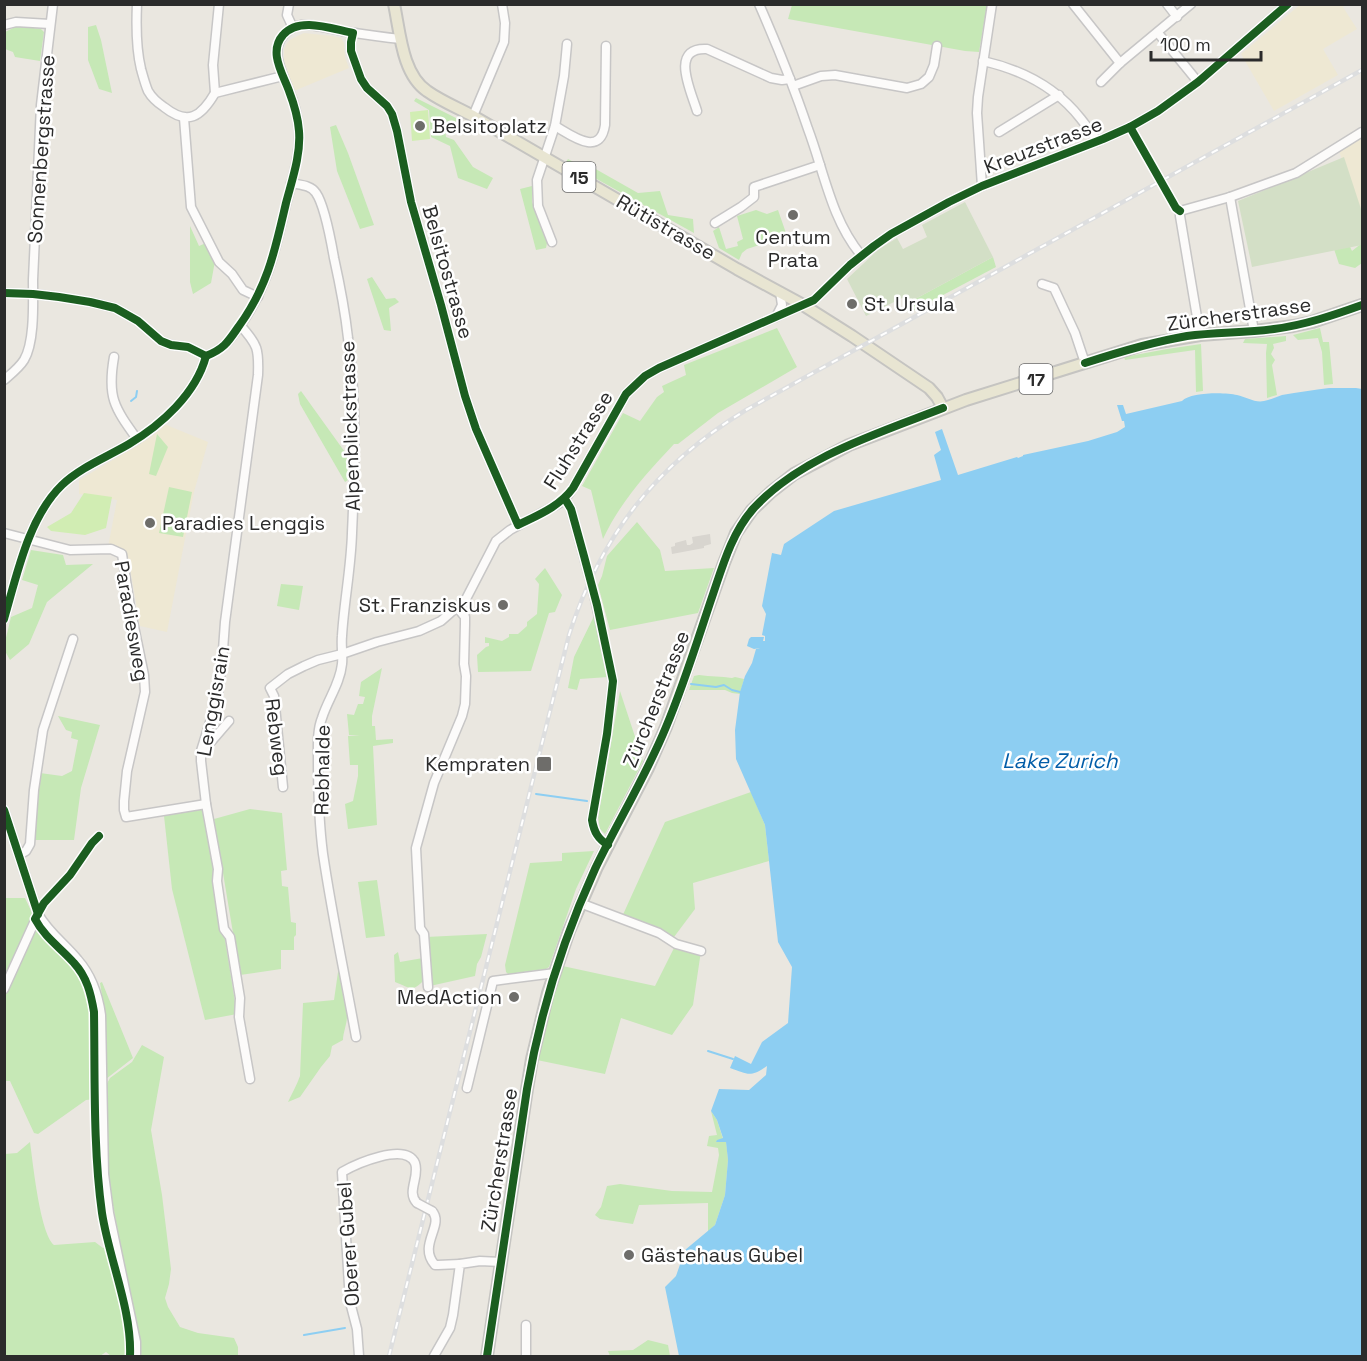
<svg xmlns="http://www.w3.org/2000/svg" width="1367" height="1361" font-family="'Space Grotesk',sans-serif">
  <style>
    .education { fill: #eee8d3 }
    .green { fill: #c6e8b6 }
    .cemetery { fill: #d3dfc6 }
    .pitch { fill: #d1edb3 }
    .plaza { fill: #d8d5cf }
    .water { fill: #8dcef2 }
    .lines { fill: none; stroke-linecap: round; stroke-linejoin: round }
    .stream { stroke: #8dcef2; stroke-width: 2 }
    .minor-casing { stroke: #c7c6c6; stroke-width: 11 }
    .major-casing { stroke: #c5c4c1; stroke-width: 14 }
    .minor { stroke: #fcfbfa; stroke-width: 8 }
    .major { stroke: #e8e5d2; stroke-width: 10 }
    .rail-casing { stroke: #dddedf; stroke-width: 4.5 }
    .rail { stroke: #fff; stroke-width: 2; stroke-dasharray: 7; stroke-linecap: butt }
    .minor-bridge-casing { stroke: #c7c6c6; stroke-width: 11; stroke-linecap: butt }
    .minor-bridge { stroke: #fcfbfa; stroke-width: 8 }
    .cycleway-casing { stroke: #fff; stroke-width: 11 }
    .cycleway { stroke: #1b5e20; stroke-width: 8 }
    .poi-dot { fill: #6e6d6a; stroke: #fff; stroke-width: 2 }
    .labels { text-anchor: middle; dominant-baseline: central; stroke-width: 5; stroke-linejoin: round; paint-order: stroke }
    .shield { fill: #fff; stroke: #6b6b6b; stroke-width: 1.5 }
    .shield-label { font-size: 18px; font-weight: bold; fill: #2b2b2b }
    .poi-label { font-size: 20px; fill: #2b2b2b; stroke: #fff; text-anchor: start }
    .street-label { font-size: 20px; fill: #2b2b2b; stroke: #fff }
    .water-label { font-size: 21px; font-style: italic; fill: #025da8; stroke: #fff }
  </style>
  <rect width="100%" height="100%" fill="#eae7e0"/>
  <g class="education">
    <path d="M1301 4 1345 5 1343 7 1357 29 1323 49 1338 75 1274 111 1241 54Z"/>
    <path d="M304 33 332 36 341 38 344 43 345 57 349 68 294 91 284 60V49L287 43 291 39Z"/>
    <path d="M1362 136V221L1339 151Z"/>
    <path d="M164 424 208 442 194 492 167 632 140 626 130 568 125 552 108 547 117 500 79 494V480L140 444 152 436Z"/>
  </g>
  <g class="green">
    <path d="M792 5H987L979 52 965 51 788 19Z"/>
    <path d="M96 25 101 40 112 93 99 89 88 60V27Z"/>
    <path d="M17 26 41 29 44 32 40 61 15 57 13 52 5 49V32Z"/>
    <path d="M416 98 460 120 445 129 446 137 454 140 473 167 493 178 487 189 458 178 450 146 431 137 429 110 414 101Z"/>
    <path d="M336 125 348 153 374 225 360 229 337 171 330 127Z"/>
    <path d="M568 159 577 164 585 163 638 193 660 191 668 215 693 219 694 233 566 162Z"/>
    <path d="M532 186V202L548 238 546 248 536 250 520 189Z"/>
    <path d="M756 210 767 214 778 210 787 236 747 249 742 253 739 260 719 248 713 231 719 227 726 249 738 246 737 242 743 239 737 216Z"/>
    <path d="M190 226 199 246 206 243 215 261 211 283 193 294 190 282Z"/>
    <path d="M1344 234 1352 251 1362 243V263L1355 268 1339 264 1331 240Z"/>
    <path d="M993 257 996 267 909 313 905 309 906 304Z"/>
    <path d="M372 277 386 299 395 298 399 302 389 308 391 331 384 330 367 279Z"/>
    <path d="M777 328 797 367 718 413 678 444H674C647 473 620 502 603 539L591 490 582 486 623 413 640 421 657 397 664 392 662 386 686 375 684 365Z"/>
    <path d="M1320 328 1323 342H1329L1333 384 1324 385 1322 352 1318 338 1298 340 1293 335Z"/>
    <path d="M1286 336V341L1273 344 1274 348 1271 354 1275 360 1272 365 1277 395 1267 398 1266 353 1267 344 1243 343 1245 339Z"/>
    <path d="M1201 344 1203 391 1196 392 1195 350 1125 360 1124 357 1167 349Z"/>
    <path d="M301 391 347 455 348 480 345 482 300 404 298 394Z"/>
    <path d="M157 434 168 447 156 476 149 474Z"/>
    <path d="M169 487 192 492 183 537 159 533Z"/>
    <path d="M637 522 660 550 665 571 714 568 698 613 610 630 598 585 602 576 607 556Z"/>
    <path d="M31 550 63 555 66 565 93 564 47 602 29 644 10 660 5 651 4 646 11 617 32 608 38 585 22 580Z"/>
    <path d="M545 568 562 595 555 612 549 613 531 671 478 672 477 655 486 647 489 646V643H485V637L502 641 509 637V634H518L527 626V622L537 614 539 584 535 579Z"/>
    <path d="M281 584 303 586 299 610 277 606Z"/>
    <path d="M595 614 608 677 580 679 577 690 568 688 574 657Z"/>
    <path d="M382 668 372 716V726H375L376 740 393 739V743L373 746 377 825 348 829 345 804 353 801 358 776V765H350L348 736H360L349 735 347 714 354 715 358 704H363L365 697 359 696 361 682Z"/>
    <path d="M699 675C711 677 721 676 732 678L735 677 744 679 740 694 732 693 725 690H689L694 676Z"/>
    <path d="M620 691 643 761 605 834 600 829 598 817Z"/>
    <path d="M58 716 100 725 81 788 74 840H35L40 773 62 776 72 771 78 740 71 738 72 732 66 730Z"/>
    <path d="M751 792 765 825 769 861 693 883 695 909 671 941 621 919 665 822Z"/>
    <path d="M204 809 237 1014 205 1020 172 889 164 816Z"/>
    <path d="M250 809 282 813 287 870 281 871 282 886 288 887 291 922 296 923V935L294 937V950H281V969L240 975 214 819Z"/>
    <path d="M594 851 576 889 549 967 546 969 508 974 506 972 505 965 530 863 562 861V853Z"/>
    <path d="M377 880 385 936 366 938 358 882Z"/>
    <path d="M4 898H25L35 919 73 963 87 984 93 1006 96 1099 86 1100 38 1134 34 1133 10 1081H5Z"/>
    <path d="M487 934 481 957 477 964 475 976 430 986 426 937Z"/>
    <path d="M676 944 701 951 693 1005 672 1035 621 1018 605 1074 532 1059 558 965 655 986Z"/>
    <path d="M398 952 400 962 423 958 425 979C412 993 411 988 395 982L394 955Z"/>
    <path d="M339 965C342 980 346 996 347 1012 348 1022 343 1032 343 1040L332 1046 330 1056 321 1067 300 1097 288 1102C292 1093 297 1085 300 1076L303 1003 334 1000Z"/>
    <path d="M102 982 133 1058 106 1079 104 1008 100 983Z"/>
    <path d="M142 1045 164 1057 151 1130 162 1195 171 1269 169 1284 165 1298 168 1307 180 1327 198 1333 234 1338 238 1347V1356H138L139 1344 107 1173 105 1087 110 1078 132 1062Z"/>
    <path d="M711 1111 717 1120 723 1139 716 1142 726 1141 728 1160 725 1195 715 1225 708 1232V1203L639 1205 633 1224 600 1219 595 1215 601 1207 607 1186 620 1184 672 1191 712 1192 719 1155 718 1148 707 1146 709 1136 717 1135Z"/>
    <path d="M30 1142C33 1163 40 1233 54 1245L95 1242 103 1248 109 1246 126 1320 130 1352 128 1356H111L106 1352 100 1356H5V1154L17 1153Z"/>
    <path d="M648 1340 668 1345 670 1356H610L608 1351 633 1350Z"/>
  </g>
  <g class="cemetery">
    <path d="M1344 157 1362 212V245L1252 267 1238 201Z"/>
    <path d="M965 202 993 257 906 304 904 297 866 316 847 279 879 249 897 238 903 249 927 237 922 225Z"/>
  </g>
  <g class="pitch">
    <path d="M428 110 430 139 412 141 410 112Z"/>
    <path d="M84 493 112 497 106 528 85 535 51 531 47 527 71 513Z"/>
  </g>
  <path class="plaza" d="M710 534 711 544 704 546V548L672 554 671 547 675 546V543L686 540 687 545H690L693 543 692 537Z"/>
  <path class="water" d="M1329 388H1356L1362 389V1356H679L665 1287 676 1276 685 1250 715 1225 725 1195 728 1160 726 1142H716L717 1140 723 1138 717 1120 711 1111 719 1089 749 1090 766 1075 767 1066C750 1078 748 1074 730 1068L735 1056 751 1064 762 1042 788 1023 792 967 778 942 765 825 736 759 735 730 740 692 745 676 752 663 756 649 760 648 754 649 747 646 749 639 751 637H764L763 641H765V636L762 635 766 614 762 606 772 553 781 555 784 544 834 511 941 480 934 455 941 450 935 432 942 429 958 475 1017 457 1018 458 1023 456V455L1088 441 1117 432 1125 427 1124 421H1122L1117 405H1123L1126 414 1182 401C1190 392 1225 392 1237 395 1246 397 1255 403 1264 401 1270 400 1276 397 1282 395 1298 392 1314 390 1329 388Z"/>
  <g class="lines">
    <g class="stream">
      <path d="M131 401 136 397 137 391"/>
      <path d="M691 684 716 687 724 685 732 690 740 692"/>
      <path d="M536 794 587 801"/>
      <path d="M708 1051 733 1059"/>
      <path d="M304 1335 345 1328"/>
    </g>
    <defs>
      <g id="minor">
        <path d="M137 4C136 26 136 48 141 69 143 76 145 84 148 91 152 98 158 103 164 107 188 126 201 117 215 93L283 76"/>
        <path d="M289 4 287 15 293 28"/>
        <path d="M759 4C777 45 794 87 808 129 824 171 831 219 861 255"/>
        <path d="M1073 4 1120 63"/>
        <path d="M1167 4 1177 17"/>
        <path d="M4 25 16 22 50 24"/>
        <path d="M353 33 351 42V51L361 79 367 88 387 106 392 114 397 131 411 202 441 305 465 396 476 429 518 525"/>
        <path d="M1158 33 1198 82"/>
        <path d="M983 61C1023 70 1056 87 1081 119 1087 127 1093 133 1097 142"/>
        <path d="M1101 82 1120 63 1191 4"/>
        <path d="M793 86 821 76 835 75 907 88 921 84 929 77 934 65 937 46"/>
        <path d="M215 93 213 65 219 4"/>
        <path d="M697 111C691 91 669 47 707 49L771 78 782 80 790 79"/>
        <path d="M473 116 504 42 505 23 502 4"/>
        <path d="M184 118 191 207 219 262 232 274 243 290 258 297"/>
        <path d="M555 126C571 135 600 158 605 125L606 46"/>
        <path d="M999 132 1059 95"/>
        <path d="M291 183C300 185 311 185 316 193 325 206 331 241 334 258 340 285 345 311 348 338 357 402 355 468 352 533 351 568 344 602 342 636 341 645 343 655 342 664 340 684 328 699 322 718 317 730 318 746 318 759 318 790 319 823 323 854 332 915 345 976 356 1037"/>
        <path d="M982 186 977 113 978 97 992 4"/>
        <path d="M1230 197 1254 331"/>
        <path d="M715 223 741 207 754 197V187L820 165"/>
        <path d="M552 242 538 206 537 180 555 126 564 76 567 44"/>
        <path d="M1042 284 1054 288 1075 333 1085 363"/>
        <path d="M4 293 33 294 59 297 90 302 115 308 138 321 161 341 171 345 188 347 206 356"/>
        <path d="M776 317 782 305 780 292"/>
        <path d="M240 325C258 345 259 349 258 375L225 622 222 664 217 700 201 751V761L206 804 218 869 217 881 224 929 230 937 240 998 239 1017 250 1079"/>
        <path d="M1200 335 1180 216V211L1230 197 1296 173 1362 132"/>
        <path d="M206 356C224 349 228 342 239 327 268 287 275 251 286 204 292 181 300 156 299 132 298 117 294 102 288 88 281 69 267 46 289 30 292 27 297 26 301 25 315 24 329 28 342 31 361 34 381 37 401 39"/>
        <path d="M114 357C107 397 114 407 137 439"/>
        <path d="M4 380C11 374 19 368 24 360 35 342 33 301 33 280L41 105 53 4"/>
        <path d="M565 499 571 509 587 568"/>
        <path d="M4 533 70 550 111 549 122 554 130 607 144 675 145 692 127 771 124 801V810L126 817 206 804"/>
        <path d="M594 594 613 681 607 734 592 820C594 832 598 839 608 845"/>
        <path d="M4 619C17 575 28 518 62 485 81 467 107 457 129 444 161 425 196 394 206 356"/>
        <path d="M202 751 204 750 229 721"/>
        <path d="M283 787 274 696 270 688 288 674 304 666 318 660 342 654 377 642 419 631 441 621 466 599 496 541 510 530 558 504 565 499 573 488 626 394 645 376 659 368 814 300 850 265 874 246 891 234 949 202 982 186 1103 139 1130 127 1158 111 1198 82 1288 4"/>
        <path d="M4 810 38 914C49 933 65 944 78 960 92 976 98 994 101 1015L104 1174 109 1213 136 1342V1356"/>
        <path d="M19 855 26 851 30 844 34 790 43 730 73 639"/>
        <path d="M580 903 659 933 676 944 701 951"/>
        <path d="M428 987 424 934 420 928 416 848 434 783 462 716 465 704 466 676 464 664 465 624V617L457 607"/>
        <path d="M4 989 38 914"/>
        <path d="M467 1088 493 981 555 973"/>
        <path d="M432 1211C445 1225 417 1245 435 1265H438L460 1264"/>
        <path d="M359 1356 357 1329 350 1302 342 1172C356 1164 405 1142 415 1163 420 1177 406 1192 417 1203"/>
        <path d="M434 1356 450 1328 453 1315 460 1264 480 1261 501 1262"/>
        <path d="M526 1356V1325"/>
      </g>
      <g id="major">
        <path d="M394 4C400 32 402 74 427 91 441 101 458 108 473 116L737 269 803 305 852 336 929 388 937 397 943 408"/>
        <path d="M487 1356 527 1089 532 1059 548 993 569 931 597 867 648 768 666 727 724 563 736 533 752 510 771 492 794 474 849 445 966 400 1142 345 1200 335 1254 331 1293 326 1312 322 1362 305"/>
      </g>
    </defs>
    <use href="#minor" class="minor-casing"/>
    <use href="#major" class="major-casing"/>
    <use href="#minor" class="minor"/>
    <use href="#major" class="major"/>
    <defs>
      <path id="rail" d="M389 1356 569 635C601 535 656 465 746 410L1362 70"/>
    </defs>
    <use href="#rail" class="rail-casing"/>
    <use href="#rail" class="rail"/>
    <defs>
      <g id="minor-bridge">
        <path d="M587 568 594 594"/>
        <path d="M417 1203 432 1211"/>
      </g>
    </defs>
    <use href="#minor-bridge" class="minor-bridge-casing"/>
    <use href="#minor-bridge" class="minor-bridge"/>
    <defs>
      <g id="cycleway">
        <path d="M1130 127 1176 208 1180 211"/>
        <path d="M4 293 33 294 59 297 90 302 115 308 138 321 161 341 171 345 188 347 206 356"/>
        <path d="M206 356C224 349 228 342 239 326 268 286 275 250 286 203 292 180 301 155 299 131 298 117 294 104 289 91 283 74 268 52 283 35 299 16 332 29 353 33L351 42V51L361 79 367 88 387 106 392 114 397 131 411 202 441 305 465 396 476 429 518 525C538 515 559 507 573 488L626 394 645 376 659 368 814 300 850 265 874 246 891 234 949 202 982 186 1103 139 1130 127 1158 111 1198 82 1288 4"/>
        <path d="M1085 363C1119 352 1152 342 1187 336 1216 332 1245 333 1274 329 1305 325 1334 315 1362 305"/>
        <path d="M565 499 571 509 584 556 597 605 613 681 607 734 592 820C594 832 598 839 608 845"/>
        <path d="M4 619C17 575 28 518 62 485 81 467 107 457 129 444 161 425 196 394 206 356"/>
        <path d="M4 810 38 914"/>
        <path d="M99 836 92 843 70 875 44 903 35 919C45 938 61 948 74 963 87 977 91 994 94 1012 95 1077 93 1149 102 1213 109 1259 132 1310 130 1356"/>
        <path d="M487 1356 527 1089C540 1013 563 939 595 869 618 821 646 776 666 727 683 687 696 645 710 603 721 572 730 535 753 509 800 457 879 433 943 408"/>
      </g>
    </defs>
    <use href="#cycleway" class="cycleway-casing"/>
    <use href="#cycleway" class="cycleway"/>
  </g>
  <g class="poi-dot">
    <circle cx="420" cy="126" r="6"/>
    <circle cx="793" cy="215" r="6"/>
    <circle cx="852" cy="304" r="6"/>
    <circle cx="150" cy="523" r="6"/>
    <circle cx="503" cy="605" r="6"/>
    <rect x="536" y="756" width="16" height="16" rx="3"/>
    <circle cx="514" cy="997" r="6"/>
    <circle cx="629" cy="1255" r="6"/>
  </g>
  <g class="labels">
    <g class="shield">
      <rect x="562.5" y="162" width="33" height="30" rx="4.5"/>
      <rect x="1019.5" y="364" width="33" height="30" rx="4.5"/>
    </g>
    <g class="shield-label">
      <text x="579" y="177">15</text>
      <text x="1036" y="379">17</text>
    </g>
    <g class="poi-label">
      <text x="432" y="126">Belsitoplatz</text>
      <text x="793" y="237" text-anchor="middle">Centum<tspan x="793" dy="23">Prata</tspan></text>
      <text x="864" y="304">St. Ursula</text>
      <text x="162" y="523">Paradies Lenggis</text>
      <text x="491" y="605" text-anchor="end">St. Franziskus</text>
      <text x="530" y="764" text-anchor="end">Kempraten</text>
      <text x="502" y="997" text-anchor="end">MedAction</text>
      <text x="641" y="1255">Gästehaus Gubel</text>
    </g>
    <g class="street-label">
      <text transform="translate(1043 145) rotate(-21)">Kreuzstrasse</text>
      <text transform="translate(41 149) rotate(-86)">Sonnenbergstrasse</text>
      <text transform="translate(666 227) rotate(30)">Rütistrasse</text>
      <text transform="translate(448 272) rotate(74)">Belsitostrasse</text>
      <text transform="translate(1239 314) rotate(-8)">Zürcherstrasse</text>
      <text transform="translate(350 426) rotate(-92)">Alpenblickstrasse</text>
      <text transform="translate(578 440) rotate(-58)">Fluhstrasse</text>
      <text transform="translate(132 621) rotate(80)">Paradiesweg</text>
      <text transform="translate(656 699) rotate(-68)">Zürcherstrasse</text>
      <text transform="translate(213 701) rotate(-80)">Lenggisrain</text>
      <text transform="translate(277 737) rotate(83)">Rebweg</text>
      <text transform="translate(322 770) rotate(-89)">Rebhalde</text>
      <text transform="translate(499 1160) rotate(-81)">Zürcherstrasse</text>
      <text transform="translate(348 1244) rotate(-94)">Oberer Gubel</text>
    </g>
    <g class="water-label">
      <text x="1060" y="760">Lake Zurich</text>
    </g>
  </g>
  <rect width="1367" height="1361" fill="none" stroke="#2b2b2b" stroke-width="12"/>
  <path d="M1151 51v9h110v-9" fill="none" stroke="#2b2b2b" stroke-width="3"/>
  <text x="1160" y="51" font-size="18" fill="#2b2b2b" stroke="#ffffff" stroke-width="4.5" paint-order="stroke">100 m</text>
</svg>
